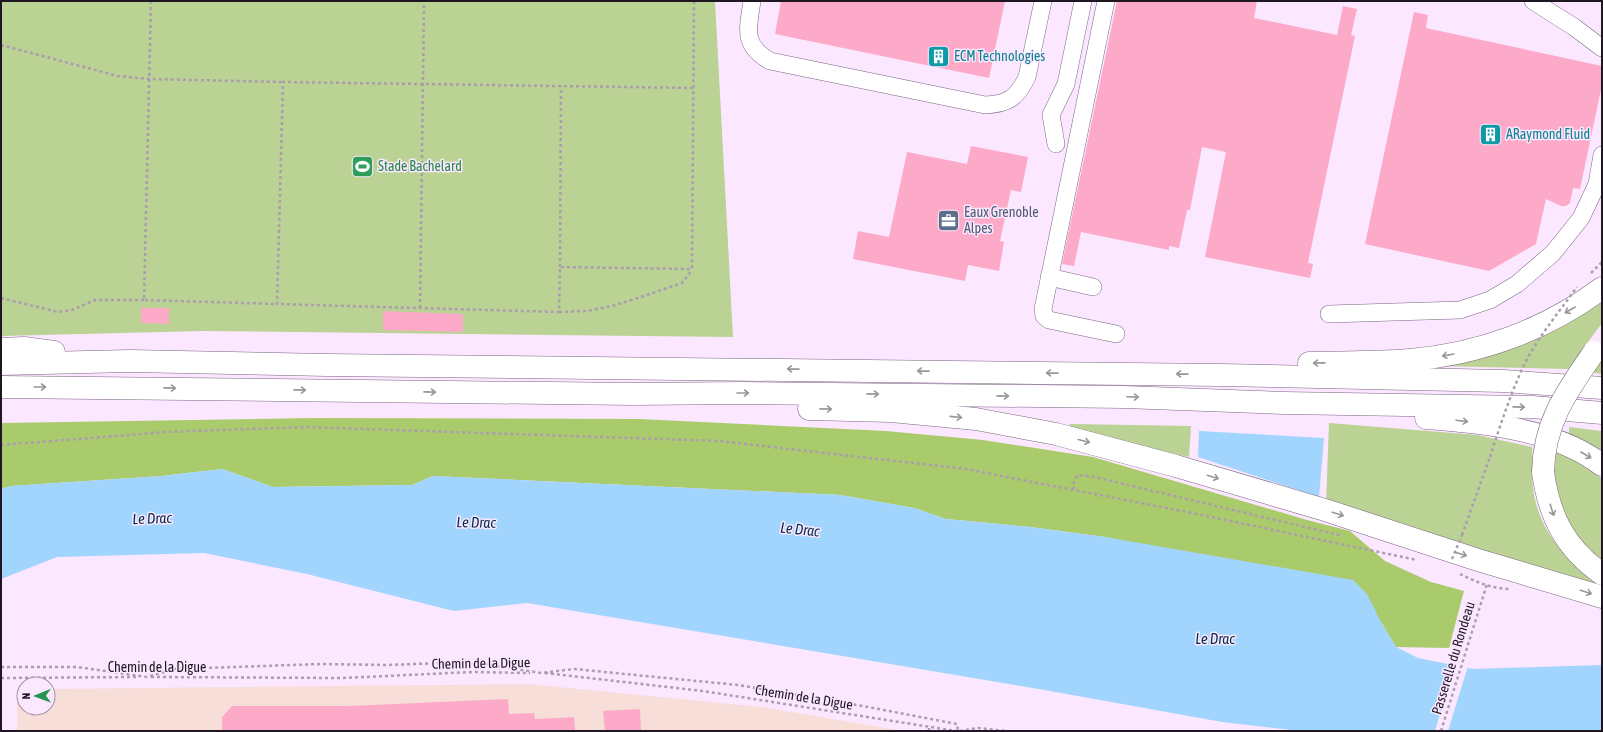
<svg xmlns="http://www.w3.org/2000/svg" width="1603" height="732" font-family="'Asap Condensed',sans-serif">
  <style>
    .industrial { fill: #f8ded9 }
    .green { fill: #bad293 }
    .forest { fill: #aacb6b }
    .water { fill: #a2d5fe }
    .pier { fill: #fbe7ff }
    .building { fill: #fcaac8 }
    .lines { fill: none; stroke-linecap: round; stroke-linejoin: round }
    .minor-casing { stroke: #7b6680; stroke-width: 18 }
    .highway-casing { stroke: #7b6680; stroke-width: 23 }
    .path { stroke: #ac9caf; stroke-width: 2.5; stroke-dasharray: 3 3; stroke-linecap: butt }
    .minor { stroke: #fff; stroke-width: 17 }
    .highway { stroke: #fff; stroke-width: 22 }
    .highway-bridge-casing { stroke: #7b6680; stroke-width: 23; stroke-linecap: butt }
    .path-bridge { stroke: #ac9caf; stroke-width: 2.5; stroke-dasharray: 3 3; stroke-linecap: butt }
    .highway-bridge { stroke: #fff; stroke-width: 22 }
    .oneway { stroke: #9a969b }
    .labels { text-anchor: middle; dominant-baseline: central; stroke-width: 3; stroke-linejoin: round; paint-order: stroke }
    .culture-label { font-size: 14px; fill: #0d838f; stroke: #fbe7ff; text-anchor: start }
    .leisure-label { font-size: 14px; fill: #27864d; stroke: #fbe7ff; text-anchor: start }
    .service-label { font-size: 14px; fill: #4e5e75; stroke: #fbe7ff; text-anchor: start }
    .street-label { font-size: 14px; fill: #1e1620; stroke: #fbe7ff }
    .water-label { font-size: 15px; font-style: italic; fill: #042d47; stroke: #fbe7ff }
  </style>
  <rect width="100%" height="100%" fill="#fbe7ff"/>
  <path class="industrial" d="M528 684 762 707 904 731H17V689H24V708H48V689Z"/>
  <g class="green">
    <path d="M1 1H715L733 337 202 331 1 336Z"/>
    <path d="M1602 298V323L1568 369 1439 366Z"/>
    <path d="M1602 354V374L1590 372Z"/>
    <path d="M1329 423 1477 435 1532 447C1533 460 1531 474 1533 487 1537 529 1567 563 1601 585L1326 506Z"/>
    <path d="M1069 424 1191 426 1189 457 1075 431Z"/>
    <path d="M1569 427 1602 431V456L1569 434Z"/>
    <path d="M1553 448 1592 470 1602 479V563L1571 534 1551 476Z"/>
  </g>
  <path class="forest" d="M314 418 639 419 886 431 983 440 1093 457 1307 520 1350 531 1385 561 1431 582 1464 591 1449 648 1396 647 1381 622 1105 537 1030 527 946 519 914 508 840 495 433 476 412 485 273 487 222 469 162 476 11 486 1 489V423Z"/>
  <g class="water">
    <path d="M1199 431 1324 438 1319 497 1198 457Z"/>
    <path d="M222 469 273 487 412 485 433 476 840 495 914 508 946 519 1030 527 1105 537 1353 580 1367 594 1381 622 1396 647 1418 658 1473 669 1602 665V731H1300L1222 722 1039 689 527 603 454 611 307 574 204 553 57 557 1 579V489L11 486 162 476Z"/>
  </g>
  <path class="pier" d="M1455 663 1468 666 1448 731H1435Z"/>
  <g class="building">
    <path d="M781 1H1005L989 78 775 34Z"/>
    <path d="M1117 1H1257L1254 18 1337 35 1343 6 1357 9 1351 35 1355 36 1308 263 1313 264 1310 278 1205 257 1226 152 1202 147 1190 210H1187L1179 248 1169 246V250L1081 232 1074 266 1062 264Z"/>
    <path d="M1414 12 1428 15 1426 28 1602 66V85L1580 189 1573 188 1570 203 1566 206H1561L1546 199 1536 244 1489 271 1365 244Z"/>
    <path d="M971 146 1028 157 1021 192 1011 190 1000 241 1004 242 999 271 968 265 965 281 853 259 858 231 889 237 907 152 967 164Z"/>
    <path d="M141 308H169V324L141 323Z"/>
    <path d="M383 311 463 314V332L383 330Z"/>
    <path d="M508 699 509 714 534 713 535 719 574 717 575 731H222V717L232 706H349Z"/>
    <path d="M640 709 641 731H605L603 711Z"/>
  </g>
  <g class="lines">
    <defs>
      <g id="minor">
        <path d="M752 1C748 29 742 45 770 61L985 105C1008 104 1017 98 1027 77L1043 1"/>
        <path d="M1106 1 1043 309 1044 316 1049 320 1116 334"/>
        <path d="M1533 1 1574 27 1602 48"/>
        <path d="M1056 144 1051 115 1066 84 1083 1"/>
        <path d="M1049 277 1093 287"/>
        <path d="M1329 314 1460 310 1490 300 1517 284 1553 253 1581 218 1597 184 1602 155"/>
      </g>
      <g id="highway">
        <path d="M1 349 24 348 54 352"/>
        <path d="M1309 363C1343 362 1376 363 1410 360 1479 354 1546 330 1602 288"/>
        <path d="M1 364 130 361 327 365 1221 375 1503 381 1602 388"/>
        <path d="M1 387 634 394 741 393 1124 397 1284 403 1532 407 1602 413"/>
        <path d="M809 409 891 411 976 419 1056 434 1176 466 1325 510 1478 560 1602 597"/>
        <path d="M1426 418C1483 422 1555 429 1602 465"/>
        <path d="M1543 472C1549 516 1565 548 1602 574"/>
      </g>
    </defs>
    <use href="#minor" class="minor-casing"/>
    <use href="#highway" class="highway-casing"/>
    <g class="path">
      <path d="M151 1 144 300 277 304"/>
      <path d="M1 45 118 76 149 79 283 82"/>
      <path d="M693 88 283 82 277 304 559 312 560 267 692 269 694 1"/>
      <path d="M560 267 561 86"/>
      <path d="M1591 273 1602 262"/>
      <path d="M1 298 58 312 72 310 95 300H144"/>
      <path d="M420 308 424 1"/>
      <path d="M559 312 587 311 612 306 641 297 682 283 692 270"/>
      <path d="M1 445 167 432 305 427 719 441 966 469 1192 513 1417 560"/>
      <path d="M1073 490 1074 481 1078 475 1090 476 1343 536"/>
      <path d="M1462 535 1490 457"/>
      <path d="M1460 574C1476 582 1493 589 1511 589"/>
      <path d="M1 667H77L147 677 175 669 321 664 387 665 472 662 541 673 574 669 738 685 868 707 957 724 958 731"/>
      <path d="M545 673 703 691 956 731"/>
      <path d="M151 677 343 678 472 672 530 673"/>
      <path d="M1 678 138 677"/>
      <path d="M929 731V727"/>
      <path d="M960 731 978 728 1006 731"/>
      <path d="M1441 731 1487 584"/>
    </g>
    <use href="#minor" class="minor"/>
    <use href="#highway" class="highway"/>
    <defs>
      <path id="highway-bridge" d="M1543 472C1544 422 1567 391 1594 352"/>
    </defs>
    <use href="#highway-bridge" class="highway-bridge-casing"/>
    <g class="path-bridge">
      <path d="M1490 457C1500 426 1510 395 1524 365 1538 337 1559 312 1577 287"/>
      <path d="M1452 559 1462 535"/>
    </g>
    <use href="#highway-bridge" class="highway-bridge"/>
  </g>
  <defs><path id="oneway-shaft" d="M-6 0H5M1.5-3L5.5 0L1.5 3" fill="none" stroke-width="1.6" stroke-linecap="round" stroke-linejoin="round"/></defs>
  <g class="oneway">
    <use href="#oneway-shaft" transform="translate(1570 310) rotate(150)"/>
    <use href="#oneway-shaft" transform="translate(1448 355) rotate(170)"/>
    <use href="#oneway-shaft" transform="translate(1319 363) rotate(179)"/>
    <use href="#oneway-shaft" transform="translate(793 369) rotate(-179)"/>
    <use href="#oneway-shaft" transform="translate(923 371) rotate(-179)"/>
    <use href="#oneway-shaft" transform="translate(1052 373) rotate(-179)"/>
    <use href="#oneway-shaft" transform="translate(1182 374) rotate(-179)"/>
    <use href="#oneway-shaft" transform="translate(40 387)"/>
    <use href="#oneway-shaft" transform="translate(170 388) rotate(1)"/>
    <use href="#oneway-shaft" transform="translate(300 390) rotate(1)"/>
    <use href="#oneway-shaft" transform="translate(430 392) rotate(1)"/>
    <use href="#oneway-shaft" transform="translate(743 393)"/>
    <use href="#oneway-shaft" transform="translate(873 394) rotate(1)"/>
    <use href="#oneway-shaft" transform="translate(1003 396) rotate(1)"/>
    <use href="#oneway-shaft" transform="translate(1133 397) rotate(2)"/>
    <use href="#oneway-shaft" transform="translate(1519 407) rotate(1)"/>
    <use href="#oneway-shaft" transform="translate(826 409) rotate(1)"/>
    <use href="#oneway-shaft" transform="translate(956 417) rotate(6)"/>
    <use href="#oneway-shaft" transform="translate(1462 421) rotate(7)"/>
    <use href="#oneway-shaft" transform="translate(1084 441) rotate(14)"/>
    <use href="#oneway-shaft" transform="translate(1586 455) rotate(30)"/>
    <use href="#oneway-shaft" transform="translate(1213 477) rotate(17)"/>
    <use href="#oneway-shaft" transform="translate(1552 510) rotate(72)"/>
    <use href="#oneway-shaft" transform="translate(1338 514) rotate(18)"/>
    <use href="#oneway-shaft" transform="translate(1461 554) rotate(18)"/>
    <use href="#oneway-shaft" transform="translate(1586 592) rotate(18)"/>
  </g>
  <defs>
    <symbol id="building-square" viewBox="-11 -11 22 22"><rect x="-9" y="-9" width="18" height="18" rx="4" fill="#0f9aa8" stroke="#fbe7ff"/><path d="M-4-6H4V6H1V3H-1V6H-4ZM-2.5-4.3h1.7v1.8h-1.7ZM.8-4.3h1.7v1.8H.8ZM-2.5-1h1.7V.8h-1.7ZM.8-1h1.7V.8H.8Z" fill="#fff"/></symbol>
    <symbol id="stadium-square" viewBox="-11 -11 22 22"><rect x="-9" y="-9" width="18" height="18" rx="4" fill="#2e9e5b" stroke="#fbe7ff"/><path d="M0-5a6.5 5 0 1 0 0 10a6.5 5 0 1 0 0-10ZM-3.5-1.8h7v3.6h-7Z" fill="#fff"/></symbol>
    <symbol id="office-square" viewBox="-11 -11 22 22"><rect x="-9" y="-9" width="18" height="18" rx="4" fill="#5c6f8a" stroke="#fbe7ff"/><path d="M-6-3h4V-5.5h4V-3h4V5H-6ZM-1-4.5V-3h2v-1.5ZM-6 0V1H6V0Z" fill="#fff"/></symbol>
  </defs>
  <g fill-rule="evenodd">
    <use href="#building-square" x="926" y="44" width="25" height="25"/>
    <use href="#building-square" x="1478" y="122" width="25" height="25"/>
    <use href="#stadium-square" x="350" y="154" width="25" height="25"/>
    <use href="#office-square" x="936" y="208" width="25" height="25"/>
  </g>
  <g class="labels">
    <g class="culture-label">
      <text x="954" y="56">ECM Technologies</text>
      <text x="1506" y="134">ARaymond Fluid</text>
    </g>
    <g class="leisure-label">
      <text x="378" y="166">Stade Bachelard</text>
    </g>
    <g class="service-label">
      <text x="964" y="212">Eaux Grenoble<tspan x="964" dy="16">Alpes</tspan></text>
    </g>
    <g class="street-label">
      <text transform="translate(1453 658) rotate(-73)">Passerelle du Rondeau</text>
      <text transform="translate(481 663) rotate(-1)">Chemin de la Digue</text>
      <text x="157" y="667">Chemin de la Digue</text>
      <text transform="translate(804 697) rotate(9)">Chemin de la Digue</text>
    </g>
    <g class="water-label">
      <text transform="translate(152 518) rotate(-2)">Le Drac</text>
      <text transform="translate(476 522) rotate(1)">Le Drac</text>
      <text transform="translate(800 529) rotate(6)">Le Drac</text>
      <text x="1215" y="638">Le Drac</text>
    </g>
  </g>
  <rect width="1603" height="732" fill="none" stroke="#1e1620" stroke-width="4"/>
  <g transform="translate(36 696) rotate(269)"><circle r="19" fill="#fbe7ff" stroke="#a393a6"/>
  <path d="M0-3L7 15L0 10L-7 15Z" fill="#24944e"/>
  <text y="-6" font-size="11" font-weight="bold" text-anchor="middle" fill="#1e1620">N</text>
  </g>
</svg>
